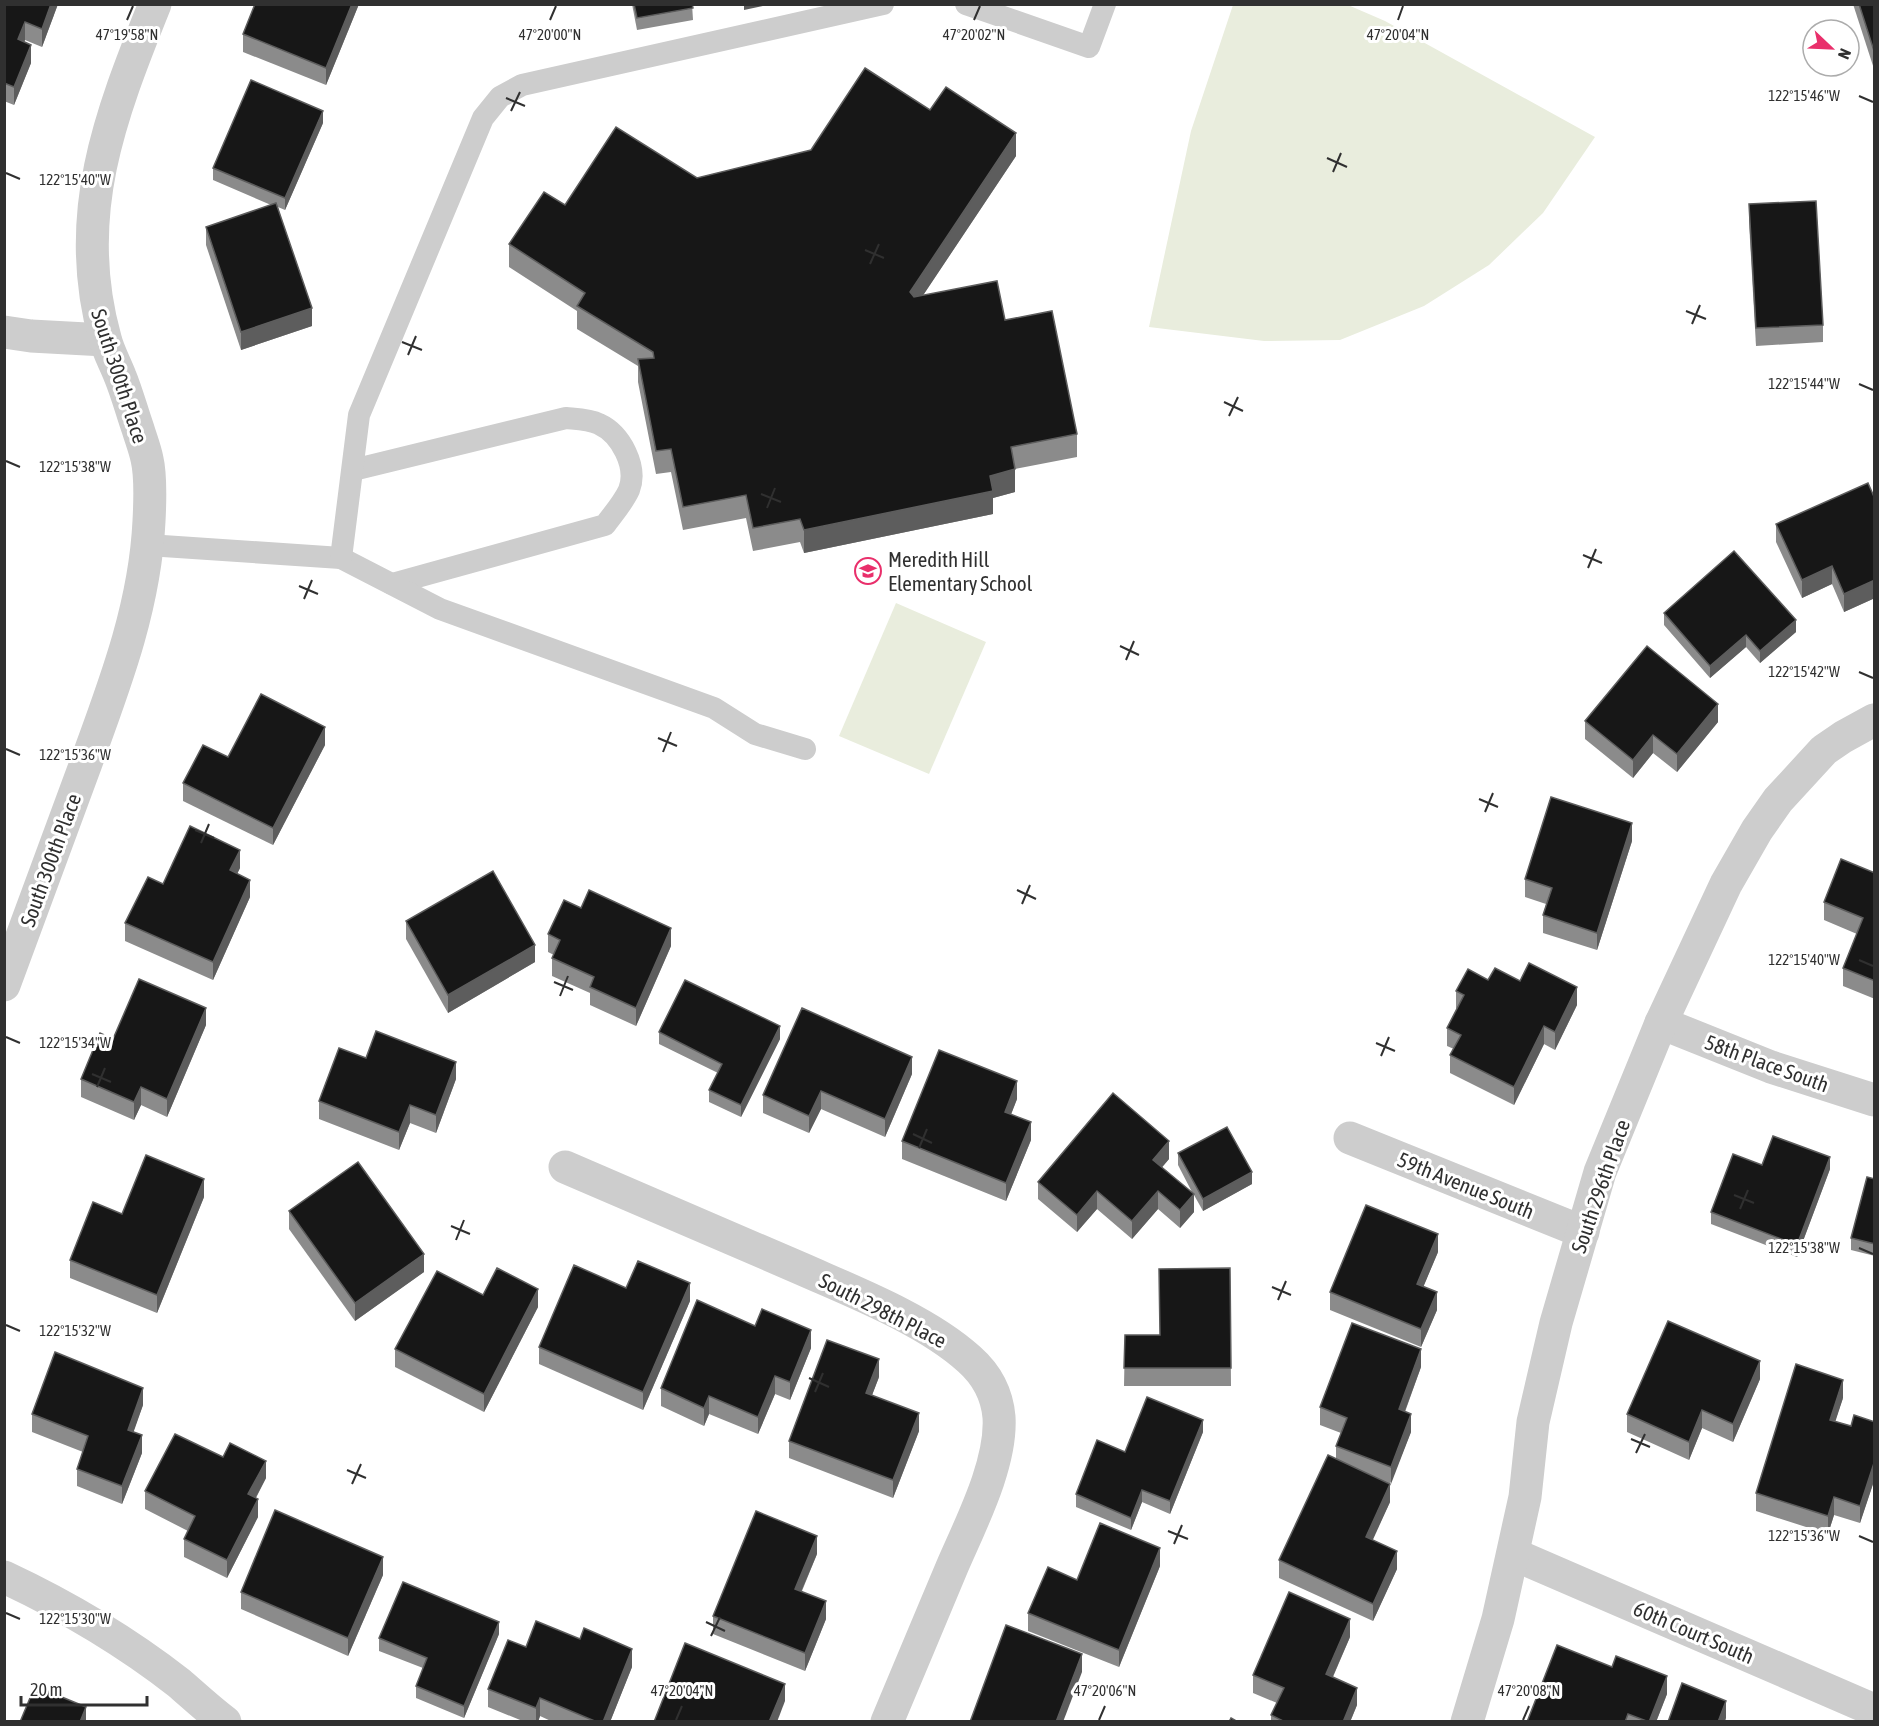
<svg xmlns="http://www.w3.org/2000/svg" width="1879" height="1726" font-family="'Asap Condensed',sans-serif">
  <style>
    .green { fill: #e9eddd }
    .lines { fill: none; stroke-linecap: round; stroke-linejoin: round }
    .lane { stroke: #cdcdcd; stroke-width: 22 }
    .street { stroke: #cdcdcd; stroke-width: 33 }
    .wall { fill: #8b8b8b }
    .shaded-wall { fill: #5d5d5d }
    .building { fill: #171717; stroke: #5d5d5d; stroke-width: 1.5 }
    .ticks { fill: none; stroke: #303030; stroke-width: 2 }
    .labels { text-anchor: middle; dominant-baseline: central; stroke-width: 6; stroke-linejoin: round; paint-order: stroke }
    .street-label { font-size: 21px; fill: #303030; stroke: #fff }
    .poi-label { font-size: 21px; fill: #303030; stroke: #fff; text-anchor: start }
    .ticks-label { font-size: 15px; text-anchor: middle; fill: #303030; stroke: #fff; stroke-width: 6; stroke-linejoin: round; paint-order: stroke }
  </style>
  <rect width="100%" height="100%" fill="#fff"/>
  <g class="green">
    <path d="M1233 5H1348L1385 21 1595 137 1543 213 1489 265 1424 306 1340 340 1264 341 1149 327 1191 131Z"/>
    <path d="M896 603 986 642 929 774 839 736Z"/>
  </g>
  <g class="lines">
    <g class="lane">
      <path d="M966 4 1089 47 1105 4"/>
      <path d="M353 470 566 418C577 419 589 419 599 424 621 434 638 467 629 490 623 503 613 514 605 525L392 584"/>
      <path d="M148 545 341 558 440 609 714 708 755 734 805 749"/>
      <path d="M341 558 359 415 483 118 500 97 522 85 883 4"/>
    </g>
    <g class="street">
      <path d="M4 332 31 336 105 340"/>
      <path d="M4 985C31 911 58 837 86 763 115 684 145 606 149 521 150 502 151 476 147 459 145 449 141 439 138 429 132 412 127 393 120 376 115 363 108 351 105 338 71 216 110 116 155 4"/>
      <path d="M1661 1023 1771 1067 1874 1100"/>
      <path d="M1350 1138 1583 1232"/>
      <path d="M565 1167C644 1201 723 1235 802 1269 854 1292 926 1320 969 1359 986 1374 997 1394 999 1417 1002 1464 970 1525 952 1567 930 1619 909 1670 887 1722"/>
      <path d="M1513 1554 1874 1710"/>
      <path d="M4 1577C66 1606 125 1641 179 1683 194 1696 209 1710 225 1722"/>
      <path d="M1467 1722 1498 1619 1525 1497 1533 1422 1556 1323 1600 1172 1661 1023 1726 884 1757 830 1778 800 1824 750 1843 737 1874 720"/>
    </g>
  </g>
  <g class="wall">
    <path d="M4 4H58L42 47 25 40 24 42 31 63 14 105 4 101Z"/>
    <path d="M359 4 326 85 243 52V34Z"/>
    <path d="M632 4H692L693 20 637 30Z"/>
    <path d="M1853 4H1875V72Z"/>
    <path d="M930 110 1016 156 923 295 1005 320 1077 434V457L1015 469V492L993 498V514L804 553 800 542 753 551 746 518 683 530 671 472 656 474 638 382V366L577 329V311L509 267V244L565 205 697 178 811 150Z"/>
    <path d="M323 123 285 210 278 207 312 326 241 350 206 245V227L271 205 213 180V168Z"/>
    <path d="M1749 204 1823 325V342L1756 346 1749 222Z"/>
    <path d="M1875 499V598L1844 612 1832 584 1802 598 1776 542V524Z"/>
    <path d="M1664 613 1796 632 1760 663 1746 647 1710 678 1664 625Z"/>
    <path d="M1585 721 1718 722 1677 772 1653 753 1633 778 1585 739Z"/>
    <path d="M325 745 273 845 183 801V783L228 757Z"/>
    <path d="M1632 841 1597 950 1543 933V915L1546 904 1525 897V879Z"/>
    <path d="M240 868 237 874 250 897 213 980 125 941V923L163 884Z"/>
    <path d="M1875 873V999L1843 986V968L1857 934 1824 920V902Z"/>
    <path d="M406 921 535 962 448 1013 406 939Z"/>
    <path d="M548 934 671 946 636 1026 590 1005V993L552 976V958L554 955 548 952Z"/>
    <path d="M1488 980 1520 981 1577 1005 1555 1050 1544 1044 1514 1105 1450 1073V1055L1454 1049 1447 1046V1028L1457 1009 1456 1008V991Z"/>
    <path d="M206 1025 167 1117 141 1105 134 1120 81 1097V1079L113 1039Z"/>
    <path d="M659 1032 780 1039 741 1117 709 1102V1090L718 1073 659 1044Z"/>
    <path d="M366 1058 456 1079 436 1133 410 1123 399 1150 319 1119V1101Z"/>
    <path d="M912 1074 885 1137 821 1109 809 1133 763 1113V1095Z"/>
    <path d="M1017 1099 1011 1114 1031 1140 1006 1201 902 1159V1141Z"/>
    <path d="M1178 1153 1252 1184 1203 1211 1194 1195V1212L1180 1228 1158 1209 1132 1239 1097 1209 1077 1232 1038 1199V1182L1169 1159 1162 1167 1193 1194 1178 1165Z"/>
    <path d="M1762 1165 1830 1169 1797 1257 1711 1224V1212Z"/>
    <path d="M1875 1179V1256L1851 1250V1238Z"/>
    <path d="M204 1197 157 1313 70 1278V1260L122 1214Z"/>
    <path d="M289 1211 424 1272 355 1321 289 1229Z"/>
    <path d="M1438 1252 1423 1287 1437 1310 1421 1347 1330 1310V1292Z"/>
    <path d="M1230 1268 1231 1386H1124L1125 1335H1160Z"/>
    <path d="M626 1288 690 1301 643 1410 539 1364V1347Z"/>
    <path d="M483 1295 538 1307 484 1412 395 1367V1349Z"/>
    <path d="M755 1326 811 1348 790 1400 775 1394 758 1434 709 1414 704 1426 661 1406V1388Z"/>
    <path d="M1421 1367 1405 1412 1411 1432 1390 1484V1502L1372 1540 1397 1569 1373 1621 1279 1578V1560L1336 1459V1446L1341 1433 1320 1425V1407Z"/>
    <path d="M879 1377 872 1395 919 1431 893 1498 789 1458V1441Z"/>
    <path d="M1760 1379 1733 1442 1702 1428 1689 1460 1627 1432V1414Z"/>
    <path d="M1843 1398 1835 1421 1851 1426 1875 1422V1478L1860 1523 1834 1515 1828 1534 1756 1511V1493Z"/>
    <path d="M143 1405 133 1432 142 1453 122 1504 77 1486V1469L83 1452 32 1432V1414Z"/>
    <path d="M1203 1432 1170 1514 1142 1502 1131 1530 1076 1507V1494L1125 1452Z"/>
    <path d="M266 1478 256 1498 258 1517 227 1578 184 1557V1539L188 1531 145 1509V1491Z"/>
    <path d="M817 1554 802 1591 826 1619 805 1671 713 1634V1616Z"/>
    <path d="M1160 1566 1119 1667 1028 1631V1613L1077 1580Z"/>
    <path d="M383 1575 348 1656 241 1609V1592Z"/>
    <path d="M499 1634 464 1718 416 1698V1686L423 1668 379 1651V1638Z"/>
    <path d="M1350 1637 1333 1677 1357 1705 1350 1722H1271V1715L1277 1703 1253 1693V1675Z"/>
    <path d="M580 1639 632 1667 610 1722H553L540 1716 538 1722H525L488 1707V1689L526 1647Z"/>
    <path d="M1667 1694 1656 1722H1527Z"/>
  </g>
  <g class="shaded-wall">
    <path d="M51 4H58L42 47V29Z"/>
    <path d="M352 4H359L326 85V68Z"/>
    <path d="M744 4H772L744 10Z"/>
    <path d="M25 22V40L18 57V39Z"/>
    <path d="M31 45V63L14 105V87Z"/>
    <path d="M323 111V123L285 210V198Z"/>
    <path d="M1016 133V156L910 315V292Z"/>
    <path d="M312 308V326L241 350V332Z"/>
    <path d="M1015 469V492L993 498V514L804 553V530Z"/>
    <path d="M1832 566V584L1802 598V580Z"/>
    <path d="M1875 580V598L1844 612V594Z"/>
    <path d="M1796 620V632L1760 663V651Z"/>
    <path d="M1746 635V647L1710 678V666Z"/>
    <path d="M1718 704V722L1677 772V754Z"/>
    <path d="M325 727V745L273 845V828Z"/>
    <path d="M1653 735V753L1633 778V760Z"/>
    <path d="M1632 823V841L1597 950V933Z"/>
    <path d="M240 850V868L230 888V870Z"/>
    <path d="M250 880V897L213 980V962Z"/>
    <path d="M671 928V946L636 1026V1008Z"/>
    <path d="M535 945V962L448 1013V995Z"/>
    <path d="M1577 987V1005L1555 1050V1032Z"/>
    <path d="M206 1008V1025L167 1117V1099Z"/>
    <path d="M780 1026V1039L741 1117V1105Z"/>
    <path d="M1544 1026V1044L1514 1105V1087Z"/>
    <path d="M912 1057V1074L885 1137V1119Z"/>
    <path d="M456 1062V1079L436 1133V1115Z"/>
    <path d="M1017 1081V1099L1005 1130V1112Z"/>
    <path d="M141 1087V1105L134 1120V1102Z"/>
    <path d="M821 1091V1109L809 1133V1116Z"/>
    <path d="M410 1105V1123L399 1150V1132Z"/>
    <path d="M1031 1122V1140L1006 1201V1183Z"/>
    <path d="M1169 1141V1159L1153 1178V1160Z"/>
    <path d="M1830 1157V1169L1797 1257V1245Z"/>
    <path d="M1252 1172V1184L1203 1211V1199Z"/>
    <path d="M204 1179V1197L157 1313V1295Z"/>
    <path d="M1097 1191V1209L1077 1232V1215Z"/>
    <path d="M1158 1191V1209L1132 1239V1221Z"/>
    <path d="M1194 1194V1212L1180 1228V1210Z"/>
    <path d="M1438 1234V1252L1417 1302V1284Z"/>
    <path d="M424 1254V1272L355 1321V1303Z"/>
    <path d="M690 1283V1301L643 1410V1392Z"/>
    <path d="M538 1289V1307L484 1412V1394Z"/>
    <path d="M1437 1292V1310L1421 1347V1329Z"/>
    <path d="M811 1330V1348L790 1400V1382Z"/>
    <path d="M1421 1349V1367L1399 1427V1409Z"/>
    <path d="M879 1359V1377L866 1411V1393Z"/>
    <path d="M1760 1361V1379L1733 1442V1424Z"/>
    <path d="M775 1376V1394L758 1434V1417Z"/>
    <path d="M1843 1380V1398L1830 1438V1420Z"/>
    <path d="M143 1388V1405L128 1448V1430Z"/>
    <path d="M709 1396V1414L704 1426V1408Z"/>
    <path d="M1702 1410V1428L1689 1460V1442Z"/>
    <path d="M919 1413V1431L893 1498V1480Z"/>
    <path d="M1411 1414V1432L1391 1484V1467Z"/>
    <path d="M1203 1420V1432L1170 1514V1501Z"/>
    <path d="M142 1435V1453L122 1504V1486Z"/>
    <path d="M1875 1460V1478L1860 1523V1506Z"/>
    <path d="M266 1461V1478L248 1512V1494Z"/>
    <path d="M1390 1484V1502L1366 1555V1537Z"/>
    <path d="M1142 1490V1502L1131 1530V1518Z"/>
    <path d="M1834 1497V1515L1828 1534V1516Z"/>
    <path d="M258 1499V1517L227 1578V1560Z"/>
    <path d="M817 1536V1554L795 1606V1589Z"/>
    <path d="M1160 1548V1566L1119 1667V1650Z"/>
    <path d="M1397 1551V1569L1373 1621V1604Z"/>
    <path d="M383 1557V1575L348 1656V1638Z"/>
    <path d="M826 1601V1619L805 1671V1653Z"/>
    <path d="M1350 1619V1637L1326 1692V1674Z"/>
    <path d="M499 1622V1634L464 1718V1706Z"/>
    <path d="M632 1649V1667L610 1722H603Z"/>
    <path d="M1082 1654V1672L1063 1722H1056Z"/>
    <path d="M1667 1676V1694L1656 1722H1649Z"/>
    <path d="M785 1684V1701L777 1722H769Z"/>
    <path d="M1357 1688V1705L1350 1722H1343Z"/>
    <path d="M540 1698V1716L538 1722H536V1708Z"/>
    <path d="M1726 1701V1718L1725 1722H1718Z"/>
    <path d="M86 1707V1722H80Z"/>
  </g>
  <g class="building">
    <path d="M4 4H51L42 29 25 22 18 39 31 45 14 87 4 83Z"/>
    <path d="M255 4H352L326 68 243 34Z"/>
    <path d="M634 4H692L693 8 637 18Z"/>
    <path d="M1859 4H1875V54Z"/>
    <path d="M865 68 930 110 946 87 1016 133 910 292 914 297 997 281 1005 320 1052 311 1077 434 1011 447 1015 469 990 476 993 491 804 530 800 519 753 528 746 495 683 507 671 449 656 451 638 359 654 358 653 352 577 306 585 293 509 244 544 192 565 205 616 127 697 178 811 150Z"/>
    <path d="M251 80 323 111 285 198 213 168Z"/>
    <path d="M1816 201 1823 325 1756 328 1749 204Z"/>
    <path d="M276 203 312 308 241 332 206 227Z"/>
    <path d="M1868 483 1875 499V580L1844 594 1832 566 1802 580 1776 524Z"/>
    <path d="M1734 551 1796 620 1760 651 1746 635 1710 666 1664 613Z"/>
    <path d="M1647 646 1718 704 1677 754 1653 735 1633 760 1585 721Z"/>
    <path d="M261 694 325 727 273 828 183 783 203 745 228 757Z"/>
    <path d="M1551 797 1632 823 1597 933 1543 915 1552 888 1525 879Z"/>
    <path d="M190 826 240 850 230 870 250 880 213 962 125 923 148 877 163 884Z"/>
    <path d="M1841 859 1875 873V981L1843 968 1863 918 1824 902Z"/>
    <path d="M493 871 535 945 448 995 406 921Z"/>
    <path d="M589 890 671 928 636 1008 590 987 594 977 552 958 560 940 548 934 564 900 581 908Z"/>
    <path d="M1529 963 1577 987 1555 1032 1544 1026 1514 1087 1450 1055 1461 1035 1447 1028 1464 995 1456 991 1468 969 1488 980 1495 968 1520 981Z"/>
    <path d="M139 979 206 1008 167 1099 141 1087 134 1102 81 1079 100 1033 113 1039Z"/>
    <path d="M685 980 780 1026 741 1105 709 1090 722 1064 659 1032Z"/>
    <path d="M802 1008 912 1057 885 1119 821 1091 809 1116 763 1095Z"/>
    <path d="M376 1031 456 1062 436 1115 410 1105 399 1132 319 1101 339 1048 366 1058Z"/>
    <path d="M939 1050 1017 1081 1005 1112 1031 1122 1006 1183 902 1141Z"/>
    <path d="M1113 1093 1169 1141 1153 1160 1194 1194 1180 1210 1158 1191 1132 1221 1097 1191 1077 1215 1038 1182Z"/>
    <path d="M1227 1127 1252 1172 1203 1199 1178 1153Z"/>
    <path d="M1773 1136 1830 1157 1797 1245 1711 1212 1733 1154 1762 1165Z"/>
    <path d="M146 1155 204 1179 157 1295 70 1260 93 1202 122 1214Z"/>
    <path d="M358 1162 424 1254 355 1303 289 1211Z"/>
    <path d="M1867 1177 1875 1179V1244L1851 1238Z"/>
    <path d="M1366 1205 1438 1234 1417 1284 1437 1292 1421 1329 1330 1292Z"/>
    <path d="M638 1261 690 1283 643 1392 539 1347 574 1265 626 1288Z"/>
    <path d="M497 1268 538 1289 484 1394 395 1349 437 1271 483 1295Z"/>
    <path d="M1230 1268 1231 1368H1124L1125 1335H1160L1159 1269Z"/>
    <path d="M697 1300 755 1326 762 1309 811 1330 790 1382 775 1376 758 1417 709 1396 704 1408 661 1388Z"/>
    <path d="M1668 1321 1760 1361 1733 1424 1702 1410 1689 1442 1627 1414Z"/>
    <path d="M1352 1323 1421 1349 1399 1409 1411 1414 1391 1467 1336 1446 1347 1418 1320 1407Z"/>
    <path d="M827 1340 879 1359 866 1393 919 1413 893 1480 789 1441Z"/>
    <path d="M55 1352 143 1388 128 1430 142 1435 122 1486 77 1469 88 1436 32 1414Z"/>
    <path d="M1796 1364 1843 1380 1830 1420 1851 1426 1854 1415 1875 1422V1460L1860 1506 1834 1497 1828 1516 1756 1493Z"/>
    <path d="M1147 1397 1203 1420 1170 1501 1142 1490 1131 1518 1076 1494 1097 1440 1125 1452Z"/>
    <path d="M175 1434 223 1457 230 1443 266 1461 248 1494 258 1499 227 1560 184 1539 195 1516 145 1491Z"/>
    <path d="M1328 1455 1390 1484 1366 1537 1397 1551 1373 1604 1279 1560Z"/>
    <path d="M275 1510 383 1557 348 1638 241 1592Z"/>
    <path d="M756 1511 817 1536 795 1589 826 1601 805 1653 713 1616Z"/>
    <path d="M1100 1523 1160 1548 1119 1650 1028 1613 1048 1567 1077 1580Z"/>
    <path d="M403 1582 499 1622 464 1706 416 1686 427 1658 379 1638Z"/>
    <path d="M1289 1592 1350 1619 1326 1674 1357 1688 1343 1722H1285L1271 1715 1284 1688 1253 1675Z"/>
    <path d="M536 1621 580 1639 584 1628 632 1649 603 1722H597L540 1698 536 1708 488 1689 508 1640 526 1647Z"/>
    <path d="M1006 1625 1082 1654 1056 1722H970Z"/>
    <path d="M685 1643 785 1684 769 1722H654Z"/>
    <path d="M1557 1645 1612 1667 1616 1656 1667 1676 1649 1722 1628 1714 1625 1722H1527Z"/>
    <path d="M1682 1683 1726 1701 1718 1722H1668Z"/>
    <path d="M35 1686 86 1707 80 1722H20Z"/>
    <path d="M1231 1718 1238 1722H1229Z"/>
  </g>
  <path class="ticks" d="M127 20 133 6M550 20 556 6M974 20 980 6M1398 20 1403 6M1859 96 1873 102M506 98 525 106M511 111 520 92M1327 158 1347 167M1333 172 1341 153M6 173 20 179M865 250 884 258M870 264 879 244M1686 311 1706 319M1692 324 1700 305M402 342 422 350M408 355 416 336M1859 384 1873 390M1224 402 1243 411M1229 416 1238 397M6 461 20 467M761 494 781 502M767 508 775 488M1583 555 1602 563M1588 568 1596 549M299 586 318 594M304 599 312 580M1120 646 1139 655M1126 660 1134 641M1859 672 1873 678M658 738 677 746M6 749 20 755M663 752 671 732M1479 799 1498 807M1485 812 1493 793M195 830 214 838M201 843 209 824M1017 890 1036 899M1022 904 1030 885M1859 960 1873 966M554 982 573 990M560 996 568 976M6 1037 20 1043M1376 1043 1395 1051M1381 1056 1389 1037M92 1074 111 1082M97 1087 105 1068M913 1134 932 1143M919 1148 927 1129M1734 1195 1754 1203M1740 1209 1748 1190M451 1226 470 1234M456 1240 464 1220M1859 1248 1873 1254M1272 1287 1291 1295M1278 1300 1286 1281M6 1325 20 1331M809 1378 829 1387M815 1392 823 1373M1631 1439 1650 1447M1636 1453 1645 1434M347 1470 366 1478M352 1484 361 1464M1168 1531 1188 1539M1859 1536 1873 1542M1174 1544 1182 1525M6 1613 20 1619M706 1622 725 1631M711 1636 720 1617M676 1720 682 1706M1099 1720 1105 1706M1523 1720 1529 1706"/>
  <defs>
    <symbol id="school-ring" viewBox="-11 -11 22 22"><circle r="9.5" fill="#fff" stroke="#e92f6b" stroke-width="1.5"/><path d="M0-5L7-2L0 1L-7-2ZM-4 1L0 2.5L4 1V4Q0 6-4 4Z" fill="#e92f6b"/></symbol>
  </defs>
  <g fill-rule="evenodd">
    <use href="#school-ring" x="853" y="556" width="30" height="30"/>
  </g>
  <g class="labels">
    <g class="street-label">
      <text transform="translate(120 376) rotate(72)">South 300th Place</text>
      <text transform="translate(50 860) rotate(-70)">South 300th Place</text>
      <text transform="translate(1767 1063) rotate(20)">58th Place South</text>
      <text transform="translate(1466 1185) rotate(22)">59th Avenue South</text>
      <text transform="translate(1600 1186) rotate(-71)">South 296th Place</text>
      <text transform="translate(883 1310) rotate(27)">South 298th Place</text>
      <text transform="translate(1694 1632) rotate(23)">60th Court South</text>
    </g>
    <g class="poi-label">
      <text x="888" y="559">Meredith Hill<tspan x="888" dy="24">Elementary School</tspan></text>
    </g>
  </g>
  <g class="ticks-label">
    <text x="127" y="40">47°19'58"N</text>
    <text x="550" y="40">47°20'00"N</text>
    <text x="974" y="40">47°20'02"N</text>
    <text x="1398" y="40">47°20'04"N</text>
    <text x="1804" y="101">122°15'46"W</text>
    <text x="75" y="185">122°15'40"W</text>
    <text x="1804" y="389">122°15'44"W</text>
    <text x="75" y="472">122°15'38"W</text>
    <text x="1804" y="677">122°15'42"W</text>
    <text x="75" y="760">122°15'36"W</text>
    <text x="1804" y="965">122°15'40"W</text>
    <text x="75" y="1048">122°15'34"W</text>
    <text x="1804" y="1253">122°15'38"W</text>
    <text x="75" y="1336">122°15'32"W</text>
    <text x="1804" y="1541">122°15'36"W</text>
    <text x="75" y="1624">122°15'30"W</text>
    <text x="682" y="1696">47°20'04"N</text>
    <text x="1105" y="1696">47°20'06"N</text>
    <text x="1529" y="1696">47°20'08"N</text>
  </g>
  <rect width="1879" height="1726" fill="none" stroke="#303030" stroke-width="12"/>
  <g transform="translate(1831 48) rotate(113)"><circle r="28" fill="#ffffff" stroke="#acacac" stroke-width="1.5"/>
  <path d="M0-4.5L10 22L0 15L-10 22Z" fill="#e92f6b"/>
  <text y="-9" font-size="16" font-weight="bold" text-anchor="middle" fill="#303030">N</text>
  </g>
  <path d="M21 1696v9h126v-9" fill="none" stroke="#303030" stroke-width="3"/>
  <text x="30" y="1696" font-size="18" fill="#303030" stroke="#ffffff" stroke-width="4.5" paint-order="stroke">20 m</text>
</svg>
